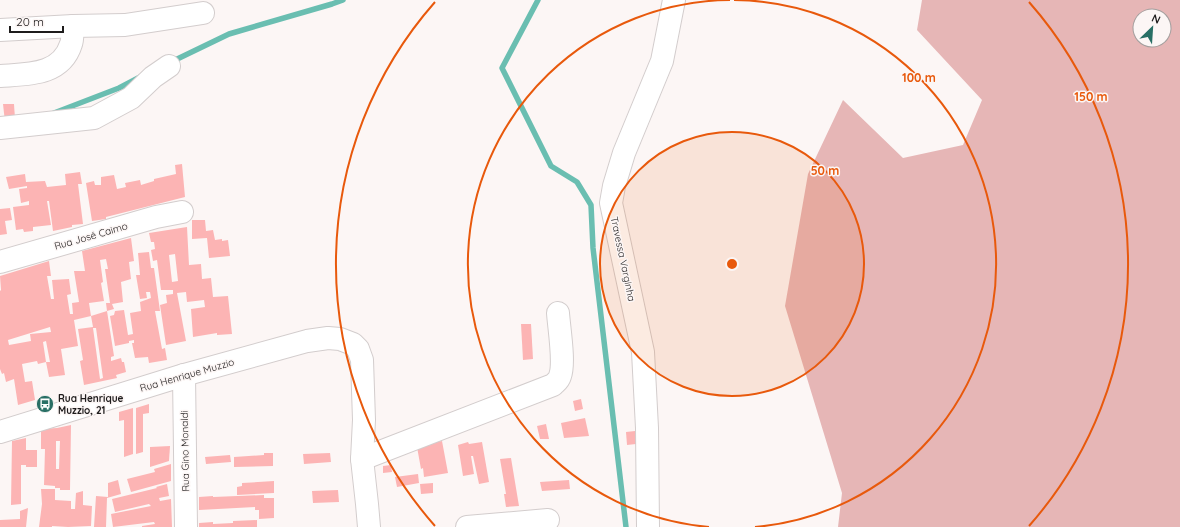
<svg xmlns="http://www.w3.org/2000/svg" width="1180" height="527" font-family="Quicksand,sans-serif">
  <style>
    .green { fill: #e6b6b6; fill-rule: evenodd }
    .lines { fill: none; stroke-linecap: round; stroke-linejoin: round }
    .stream { stroke: #6abeb1; stroke-width: 5.5 }
    .building { fill: #fcb4b4; fill-rule: evenodd }
    .minor-casing { stroke: #d3cdcd; stroke-width: 24 }
    .minor { stroke: #fff; stroke-width: 22 }
    .ring { fill: none; stroke: #e8590c; stroke-width: 2 }
    .labels { text-anchor: middle; dominant-baseline: central; stroke-width: 3; stroke-linejoin: round; paint-order: stroke }
    .street-label { font-size: 10px; fill: #1e1c1c; stroke: #fcf6f5 }
    .poi-label { font-size: 10px; font-weight: bold; fill: #1e1c1c; stroke: #fcf6f5; text-anchor: start }
    .centre { fill: #e8590c; stroke: #fcf6f5; stroke-width: 2 }
    .ring-label { font-size: 12px; text-anchor: middle; font-weight: bold; fill: #e8590c; stroke: #fcf6f5; stroke-width: 3; stroke-linejoin: round; paint-order: stroke }
  </style>
  <rect width="100%" height="100%" fill="#fcf6f5"/>
  <path class="green" d="M922 0H1180V527H838L842 493 785 306 808 174 843 100 903 158 963 145 982 100 917 30ZM1140 16H1164V40H1140Z"/>
  <g class="lines">
    <g class="stream">
      <path d="M538 0 502 68 551 166 577 182 591 205 593 248 626 527"/>
      <path d="M171 62 229 34 332 4 343 0"/>
      <path d="M54 113 119 88 140 77"/>
    </g>
  </g>
  <g class="building">
    <path d="M3 104H14L15 119 5 122Z"/>
    <path d="M182 164 185 197 106 217V219L92 221 86 183 94 181 95 185H101V177L114 175 117 189 126 187 125 183 140 180 141 185 154 181V179L176 174 175 165Z"/>
    <path d="M80 172 82 184H78L83 224 72 225V227L53 231 49 201H47L51 225 33 227V231L24 232 23 229 16 230 13 207 29 205V201L21 203 19 189 27 188V186L9 189 6 177 25 174 26 182 45 181 47 187 66 185 65 174Z"/>
    <path d="M10 208 12 220 5 221 7 234 0 235V209Z"/>
    <path d="M192 220H205L206 231 213 230 215 240 222 239V241L228 240 230 256 209 258 207 238 192 239Z"/>
    <path d="M187 227 189 265 201 264 202 279 211 278 213 297 228 296 232 334 217 335V333L193 337 191 309 205 307 204 300 187 302 186 292 177 293 186 341 166 345 160 305 167 303 166 295 173 294V290H161L157 260 153 261 151 250 155 249 154 242H151L149 233ZM175 254 178 281 172 282 169 255Z"/>
    <path d="M131 238 134 261 129 262 131 279 121 282 123 302 112 304 114 309 107 311 106 303H110L105 269H108L106 259 100 260 103 282 101 283 104 301 89 303 91 316 74 320 78 346 61 349 65 375 49 377 46 362H50L46 341 43 342 46 362 38 364 37 361 22 364 25 382 32 381 35 400 18 405 14 379 6 382 4 373 2 374 0 369V291L1 290 0 276 49 261 51 276H47L51 299H54L52 280 69 279 71 294 67 295 70 314H73L72 303 79 302 74 271H85L82 251ZM50 327 51 332 30 334 31 341 9 345 8 340Z"/>
    <path d="M149 252 151 268H154L160 311H155L162 349 165 348 167 360 149 363 148 357 135 358 132 343H134V340L129 341V343L115 346 110 316 114 315 115 311 124 310 128 335 133 334 130 313 141 311 140 302 151 298 150 292H146L147 298 140 299 136 275H140L138 253Z"/>
    <path d="M107 311 114 356 111 357V361L121 358 122 362H124L126 372 116 375 117 378 84 385 80 361 83 360 78 329 93 327 91 316ZM93 328H96L103 378 100 379Z"/>
    <path d="M521 324H531L533 359 523 360Z"/>
    <path d="M581 399 583 409 575 411 573 401Z"/>
    <path d="M149 404V413L143 414V452L136 454V408Z"/>
    <path d="M133 408V454L124 457V420L119 421V412Z"/>
    <path d="M585 418 589 436 564 438 561 423Z"/>
    <path d="M546 424 549 439H540L537 426Z"/>
    <path d="M71 425 70 490H60V488H55V486L44 485 45 449H41V429L57 428ZM56 441H60L59 469H56Z"/>
    <path d="M635 431 636 444 627 445 626 432Z"/>
    <path d="M26 438V450H37V467H26V465H21V504L11 505 12 441Z"/>
    <path d="M442 441 448 473 424 477 423 468 421 469 417 447 430 445V443Z"/>
    <path d="M468 442 469 444 482 442 489 482 479 484 473 456H471L474 474 463 476 458 445Z"/>
    <path d="M170 446 169 461 150 467V447Z"/>
    <path d="M264 453H273V466L234 467V457L264 455Z"/>
    <path d="M330 453 331 462 304 464 303 454Z"/>
    <path d="M230 455 231 462 206 464 205 457Z"/>
    <path d="M511 458 519 506 506 507 504 494H506L500 459Z"/>
    <path d="M171 464V481L131 492 127 479 155 472 154 469Z"/>
    <path d="M391 465 392 472 383 473V466Z"/>
    <path d="M418 474 419 483 397 487 395 477Z"/>
    <path d="M118 480 121 494 107 498 106 527H94L96 496 108 497V483Z"/>
    <path d="M569 480 570 489 542 491 540 482Z"/>
    <path d="M274 481V493L237 495V487L242 486V483Z"/>
    <path d="M433 483V493L421 494 420 484Z"/>
    <path d="M167 484 169 496 159 498 160 501 171 499 172 527H142V526L155 524 154 522 113 527 111 514 151 506 149 504 115 512 112 499 157 488 156 487Z"/>
    <path d="M41 489H55V500L71 501V509H75L76 493 83 491V505L92 506 91 526 68 527 52 526V527H39L42 504Z"/>
    <path d="M338 490 339 502 313 503 312 491Z"/>
    <path d="M264 495V498H274V518L259 519V510H255V507L199 510V497L213 496V497Z"/>
    <path d="M28 508 26 527H0V520L20 519V511Z"/>
    <path d="M257 520V527H199V523L213 522V524L233 523V521Z"/>
  </g>
  <g class="lines">
    <defs>
      <g id="minor">
        <path d="M0 30 73 26 125 25 203 13"/>
        <path d="M0 76C27 74 61 76 71 44 73 39 72 32 73 26"/>
        <path d="M0 128 94 118 131 98 153 77 169 66"/>
        <path d="M0 262 156 217 182 212"/>
        <path d="M184 375 186 527"/>
        <path d="M0 432 184 375 307 341 328 338 340 339 353 344 358 349 362 360 364 420 362 459 367 504 369 527"/>
        <path d="M362 459 553 385C556 382 559 380 560 376 565 363 559 328 558 313"/>
        <path d="M467 527 548 520"/>
        <path d="M648 527 647 428 643 352 611 203 614 186 624 153 662 61 674 0"/>
      </g>
    </defs>
    <use href="#minor" class="minor-casing"/>
    <use href="#minor" class="minor"/>
  </g>
  <circle cx="732" cy="264" r="132" fill="#e8590c" fill-opacity=".12"/>
  <g class="ring">
    <circle cx="732" cy="264" r="132"/>
    <path d="M709 527A264 264 0 0 1 730 0M734 0A264 264 0 0 1 755 527"/>
    <path d="M435 526A396 396 0 0 1 435 2M1029 2A396 396 0 0 1 1029 526"/>
  </g>
  <defs>
    <symbol id="bus-disc" viewBox="-11 -11 22 22"><circle r="9.5" fill="#286f65" stroke="#fcf6f5"/><path d="M-5-6H5V4H4V6H2V4H-2V6H-4V4H-5ZM-3.5-4V0h7V-4ZM-3.5 1.2v1.5H-2V1.2ZM2 1.2v1.5H3.5V1.2Z" fill="#fff"/></symbol>
  </defs>
  <g fill-rule="evenodd">
    <use href="#bus-disc" x="35" y="394" width="20" height="20"/>
  </g>
  <g class="labels">
    <g class="street-label">
      <text transform="translate(91 236) rotate(-16)">Rua José Caimo</text>
      <text transform="translate(623 259) rotate(78)">Travessa Varginha</text>
      <text transform="translate(187 375) rotate(-16)">Rua Henrique Muzzio</text>
      <text transform="translate(185 451) rotate(-91)">Rua Gino Monaldi</text>
    </g>
    <g class="poi-label">
      <text x="58" y="398">Rua Henrique<tspan x="58" dy="12">Muzzio, 21</tspan></text>
    </g>
  </g>
  <circle cx="732" cy="264" r="6" class="centre"/>
  <g class="ring-label">
    <text x="919" y="82">100 m</text>
    <text x="1091" y="101">150 m</text>
    <text x="825" y="175">50 m</text>
  </g>
  <g transform="translate(1152 28) rotate(25)"><circle r="19" fill="#fcf6f5" stroke="#a39f9e"/>
  <path d="M0-3L7 15L0 10L-7 15Z" fill="#286f65"/>
  <text y="-6" font-size="11" font-weight="bold" text-anchor="middle" fill="#1e1c1c">N</text>
  </g>
  <path d="M10 26v6h53v-6" fill="none" stroke="#1e1c1c" stroke-width="2"/>
  <text x="16" y="26" font-size="12" fill="#1e1c1c" stroke="#fcf6f5" stroke-width="3" paint-order="stroke">20 m</text>
</svg>
